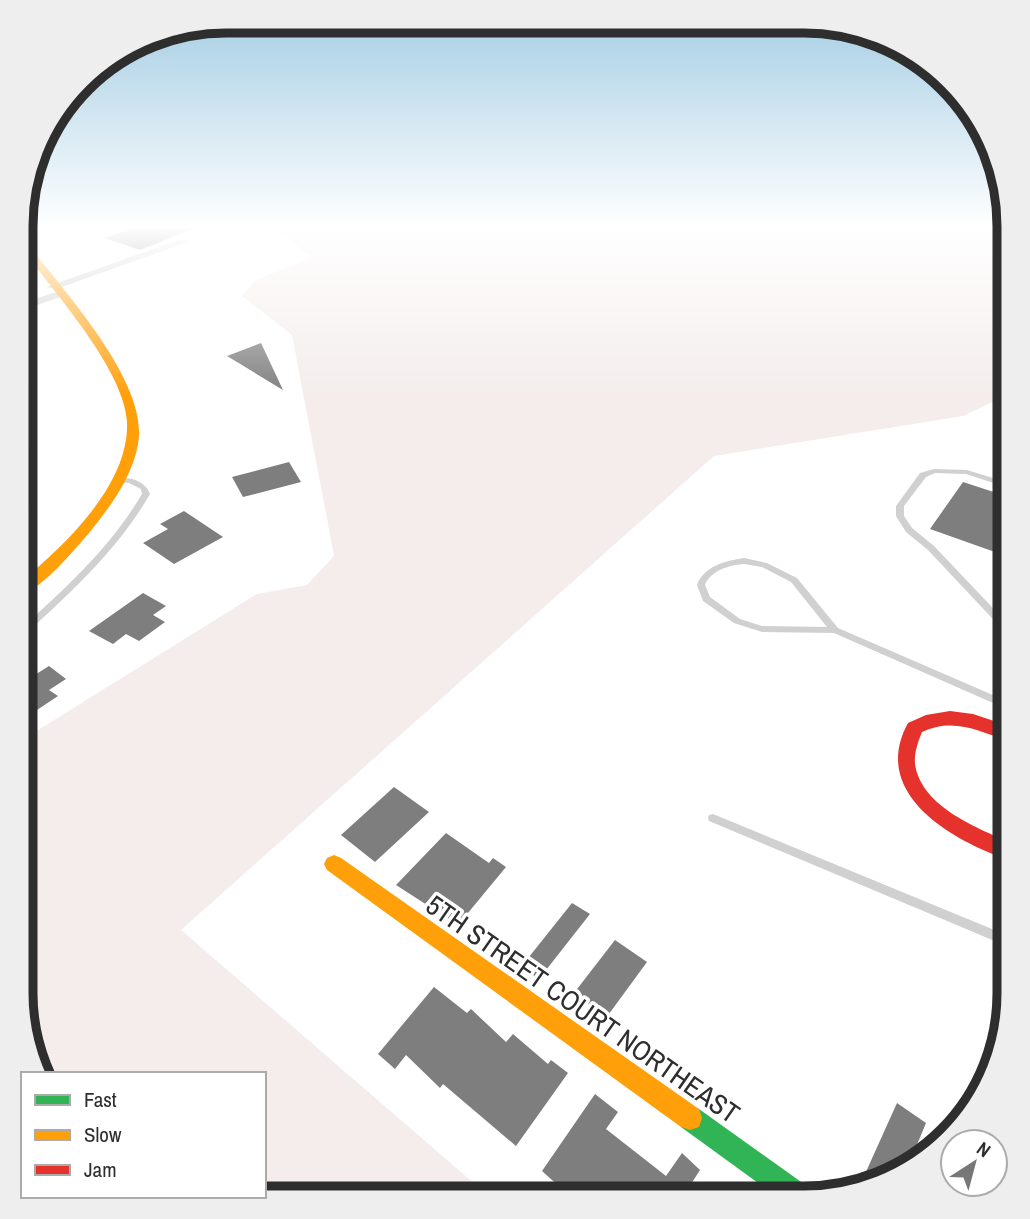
<svg xmlns="http://www.w3.org/2000/svg" width="1030" height="1219" font-family="'Archivo Narrow',sans-serif">
  <style>
    .green { fill: #f4edec }
    .building { fill: #7e7e7e }
    .lines { fill: none; stroke-linecap: round; stroke-linejoin: round }
    .lane { fill: #d0d0d0; fill-rule: evenodd }
    .street { fill: #d0d0d0; fill-rule: evenodd }
    .fast { fill: #30b455; fill-rule: evenodd }
    .slow { fill: #ff9f0a; fill-rule: evenodd }
    .jam { fill: #e5322d; fill-rule: evenodd }
    .labels { text-anchor: middle; dominant-baseline: central; stroke-width: 7; stroke-linejoin: round; paint-order: stroke }
    .near-street-label { font-size: 28px; fill: #2e2e2e; stroke: #fff }
    .rim { fill: none; stroke: #2e2e2e; stroke-width: 9 }
  </style>
  <rect width="100%" height="100%" fill="#fff"/>
  <path class="green" d="M270 227H1009V394L963 416 714 456 181 930 491 1198 208 1196H264V1074H43L21 993 22 740 257 594 307 585 334 556 292 335 242 296 256 280 313 257Z"/>
  <g class="building">
    <path d="M134 227H195V228L140 250 105 238Z"/>
    <path d="M261 343 283 390 227 356Z"/>
    <path d="M289 462 301 482 243 497 232 477Z"/>
    <path d="M963 482 1009 497V557L930 529Z"/>
    <path d="M184 511 223 537 174 564 143 543 168 529 160 524Z"/>
    <path d="M143 593 166 606 153 615 165 622 139 641 126 634 113 644 89 631Z"/>
    <path d="M49 666 66 679 49 690 58 696 22 720V683Z"/>
    <path d="M394 787 429 812 375 862 341 835Z"/>
    <path d="M446 833 489 863 493 858 506 867 458 925 396 885Z"/>
    <path d="M572 903 590 914 539 979 521 967Z"/>
    <path d="M615 940 647 962 606 1018 574 993Z"/>
    <path d="M434 987 467 1013 471 1009 506 1042 513 1034 548 1064 551 1060 568 1073 516 1146 443 1084 440 1088 406 1055 395 1069 378 1054Z"/>
    <path d="M595 1094 618 1112 606 1129 666 1176 682 1153 700 1170 682 1198H572L542 1171Z"/>
    <path d="M897 1103 926 1123 906 1171 860 1185Z"/>
  </g>
  <g class="lines">
    <g class="lane">
      <path d="M934 469 967 470 1009 483V488L966 474 935 473 926 477 904 506V516L912 528 934 546 1009 625V634L1006 633 928 550 906 532 896 516V506L920 473Z"/>
      <path d="M115 478C129 477 145 480 150 494 120 546 76 588 32 628H26L25 626 26 624C69 585 112 545 142 494L141 489 129 483 115 482Z"/>
      <path d="M744 558 767 563 797 578 838 628 1009 702V710L834 633 762 632 734 623 703 601 697 585C704 566 725 561 744 558ZM744 564 762 567 791 582 827 627 762 626 740 619 710 597 705 585C711 570 730 565 744 564Z"/>
      <path d="M713 814 1009 936V947L709 821 708 818 709 815Z"/>
    </g>
    <g class="street">
      <path d="M179 240 188 242 56 289 46 287Z"/>
      <path d="M59 291 65 294 63 296 23 310V303Z"/>
    </g>
    <path class="fast" d="M690 1106 699 1109 811 1189 815 1198H779L681 1127 678 1118 681 1109Z"/>
    <g class="slow">
      <path d="M23 241 26 242C62 289 150 383 138 444 132 478 110 507 89 533 75 549 42 589 22 594V581C66 544 130 484 127 421 124 370 54 292 23 250Z"/>
      <path d="M334 855 341 858 699 1109 702 1118 699 1127 690 1130 681 1127 327 870 324 864 327 858Z"/>
    </g>
    <path class="jam" d="M950 711 973 714 1009 726V741C978 731 954 717 922 732 918 742 914 753 915 764 921 806 975 827 1009 842V860C953 841 869 794 908 723L926 715Z"/>
  </g>
  <linearGradient id="sky" x2="0" y2="1"><stop stop-color="#a2cce3"/><stop offset="0.57" stop-color="#fff"/><stop offset="1" stop-color="#fff" stop-opacity="0"/></linearGradient>
  <rect width="1030" height="397" fill="url(#sky)"/>
  <g class="labels">
    <g class="near-street-label">
      <text transform="translate(583 1009) rotate(35)">5TH STREET COURT NORTHEAST</text>
    </g>
  </g>
  <path d="M0 0H1030V1219H0ZM226 33H804A193 193 0 0 1 997 226V993A193 193 0 0 1 804 1186H226A193 193 0 0 1 33 993V226A193 193 0 0 1 226 33Z" fill="#eee" fill-rule="evenodd"/>
  <path class="rim" d="M226 33H804A193 193 0 0 1 997 226V993A193 193 0 0 1 804 1186H226A193 193 0 0 1 33 993V226A193 193 0 0 1 226 33Z"/>
  <rect x="21" y="1072" width="245" height="126" fill="#ffffff" stroke="#ababab" stroke-width="2"/>
  <rect x="35" y="1095" width="35" height="10" fill="#30b455" stroke="#ababab" stroke-width="2"/>
  <text x="84" y="1107" font-size="21" fill="#2e2e2e">Fast</text>
  <rect x="35" y="1130" width="35" height="10" fill="#ff9f0a" stroke="#ababab" stroke-width="2"/>
  <text x="84" y="1142" font-size="21" fill="#2e2e2e">Slow</text>
  <rect x="35" y="1165" width="35" height="10" fill="#e5322d" stroke="#ababab" stroke-width="2"/>
  <text x="84" y="1177" font-size="21" fill="#2e2e2e">Jam</text>
  <g transform="translate(974 1163) rotate(36)"><circle r="33" fill="#ffffff" stroke="#ababab" stroke-width="2"/>
  <path d="M0-5L12 26L0 18L-12 26Z" fill="#777777"/>
  <text y="-10" font-size="19" font-weight="bold" text-anchor="middle" fill="#2e2e2e">N</text>
  </g>
</svg>
